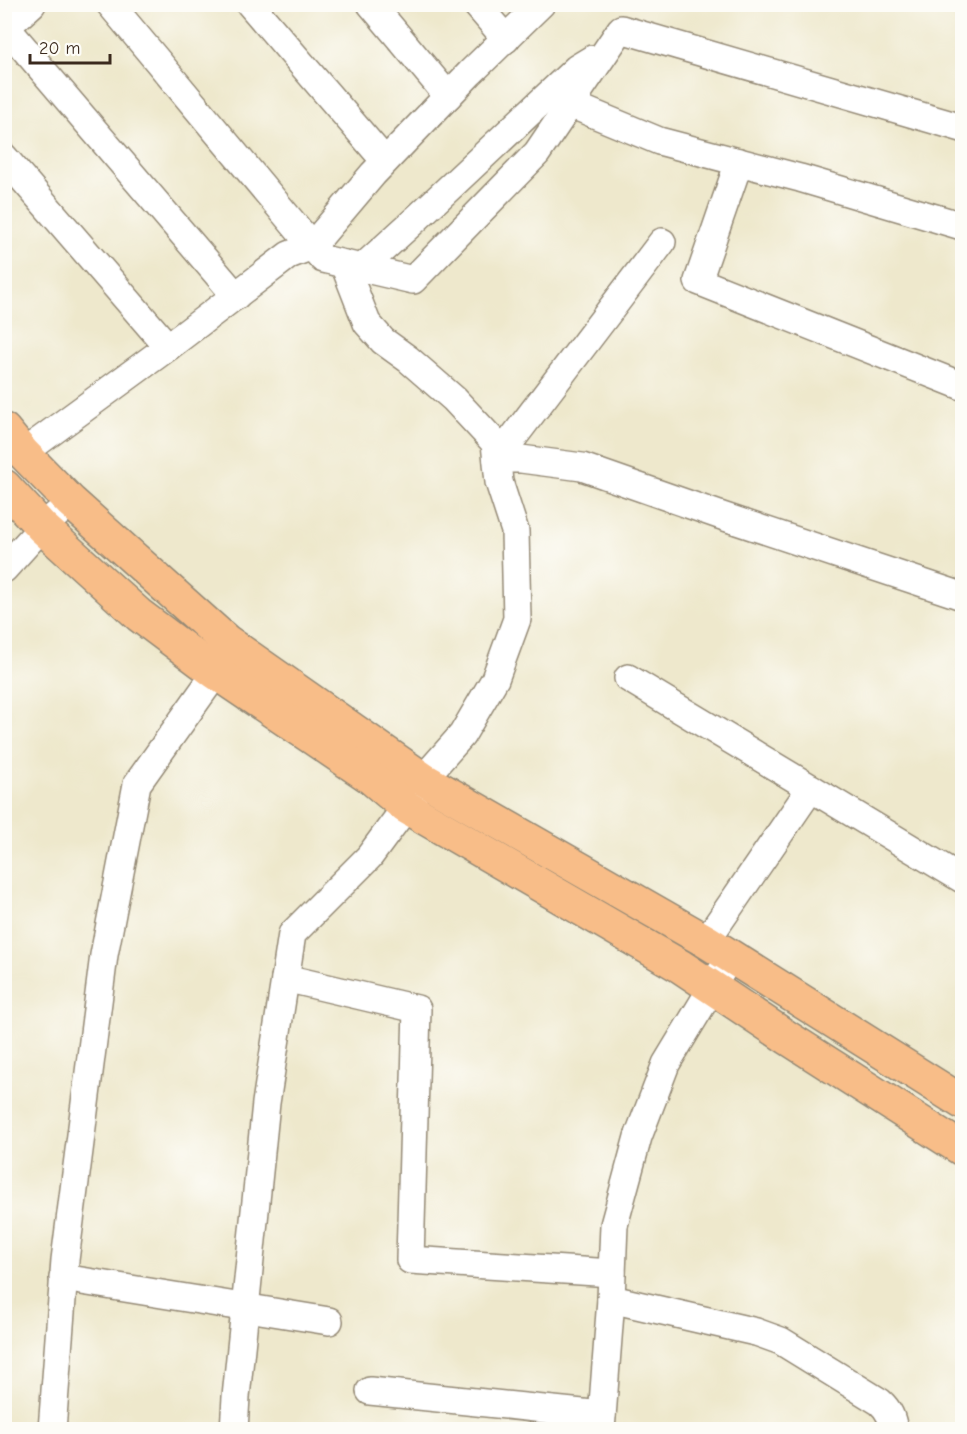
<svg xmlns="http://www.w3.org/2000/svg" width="967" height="1434" font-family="'Comic Neue',sans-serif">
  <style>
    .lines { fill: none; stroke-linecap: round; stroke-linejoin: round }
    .minor-casing { stroke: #948975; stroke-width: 30 }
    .major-casing { stroke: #948975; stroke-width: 36 }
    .minor { stroke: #fff; stroke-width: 27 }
    .major { stroke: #f8bd88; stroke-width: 33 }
  </style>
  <rect width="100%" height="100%" fill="#fdfcf7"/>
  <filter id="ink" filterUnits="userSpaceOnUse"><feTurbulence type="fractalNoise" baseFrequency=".0167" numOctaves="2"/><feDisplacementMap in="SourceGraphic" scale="12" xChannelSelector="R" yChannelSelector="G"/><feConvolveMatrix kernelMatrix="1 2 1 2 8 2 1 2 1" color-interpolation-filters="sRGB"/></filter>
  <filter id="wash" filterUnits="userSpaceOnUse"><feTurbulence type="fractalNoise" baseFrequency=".008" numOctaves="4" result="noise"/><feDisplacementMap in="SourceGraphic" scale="24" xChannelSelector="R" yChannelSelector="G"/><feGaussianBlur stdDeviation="1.35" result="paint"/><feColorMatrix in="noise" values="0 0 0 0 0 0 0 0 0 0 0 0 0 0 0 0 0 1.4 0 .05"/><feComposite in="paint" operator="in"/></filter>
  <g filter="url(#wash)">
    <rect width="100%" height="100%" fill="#eee8cc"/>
  </g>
  <g filter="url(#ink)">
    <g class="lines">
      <defs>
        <g id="minor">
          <path d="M110 4 312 246 373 174 470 73 541 4"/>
          <path d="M250 4 385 161"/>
          <path d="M371 4 448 96"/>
          <path d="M476 4 506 39"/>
          <path d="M4 25 236 296"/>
          <path d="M4 29 32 4"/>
          <path d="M570 104 659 141 800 178 962 226"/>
          <path d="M4 157 168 347"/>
          <path d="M739 162 698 281 962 386"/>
          <path d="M362 268 415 220 577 68 592 59"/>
          <path d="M23 453 168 347 289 255 312 246 323 259 413 280 537 153 621 29 962 128"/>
          <path d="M497 459H521L582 467 722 516 962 596"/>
          <path d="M497 459 662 242"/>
          <path d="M4 569 42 527 71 502"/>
          <path d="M628 678 962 879"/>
          <path d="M706 941 811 788"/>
          <path d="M285 978 417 1009 410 1260 612 1273"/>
          <path d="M63 1278 329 1321"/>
          <path d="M611 1299 756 1332 781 1341 880 1402C889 1410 892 1418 894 1430"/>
          <path d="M370 1391 602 1415"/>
          <path d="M52 1430 65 1260 104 955 137 784 228 656"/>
          <path d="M234 1430 236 1397 266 1103 292 934 369 857 406 807 423 779 462 735 495 679 517 619 515 531 499 482 495 443 454 399 408 359 383 341 367 323 344 264"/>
          <path d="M601 1430 611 1299 614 1225 638 1137 666 1064 712 988 730 956"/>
        </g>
        <g id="major">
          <path d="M4 430 23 453 71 502 226 641 423 779 706 941 962 1102"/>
          <path d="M4 486 42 527 139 615 215 672 369 776 406 807 680 966 788 1038 962 1149"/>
        </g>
      </defs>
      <use href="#minor" class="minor-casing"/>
      <use href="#major" class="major-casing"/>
      <use href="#minor" class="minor"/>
      <use href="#major" class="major"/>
    </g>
  </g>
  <rect width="967" height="1434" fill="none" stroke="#fdfcf7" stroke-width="24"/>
  <path d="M30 54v9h80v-9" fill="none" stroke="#3b2a1e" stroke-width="3"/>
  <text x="39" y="54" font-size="18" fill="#3b2a1e" stroke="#fdfcf7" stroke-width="4.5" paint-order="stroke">20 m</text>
</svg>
